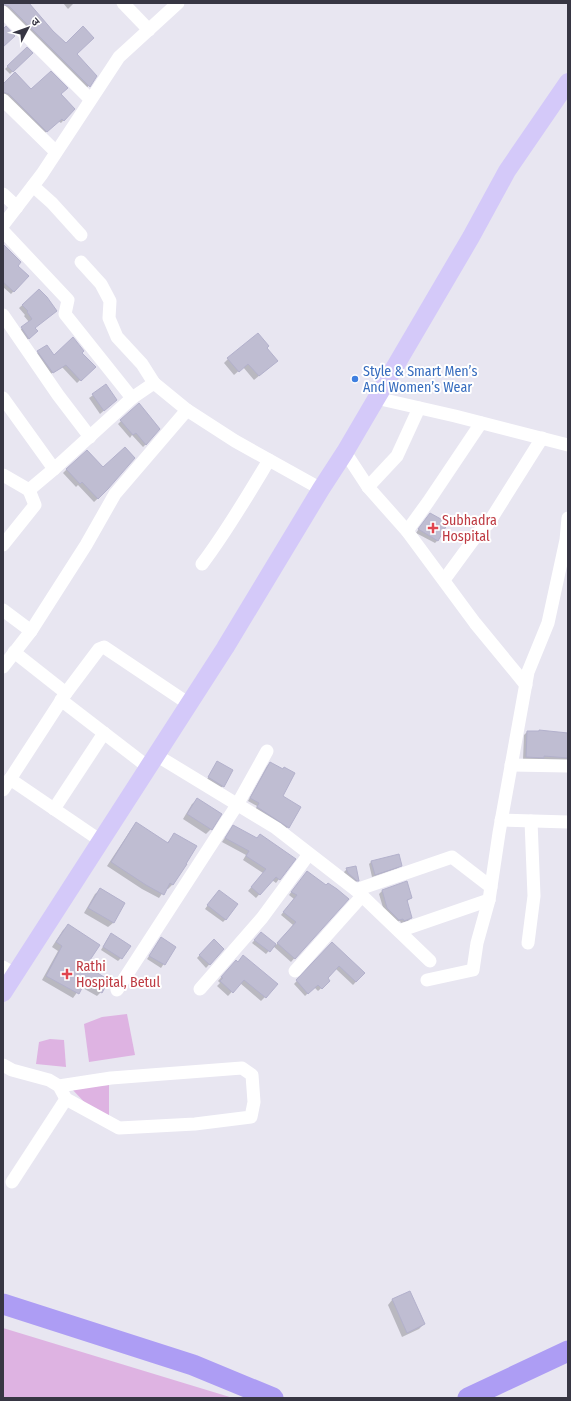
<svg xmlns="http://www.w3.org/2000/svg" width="571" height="1401" font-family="'Fira Sans Condensed','Noto Sans Devanagari',sans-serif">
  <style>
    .green { fill: #deb3e2 }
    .shadow { fill: #0003 }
    .building { fill: #bfbdd2; stroke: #b3b1cc }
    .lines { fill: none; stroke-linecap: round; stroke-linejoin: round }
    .minor { stroke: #fff; stroke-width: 13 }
    .secondary { stroke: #d4c9f9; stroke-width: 18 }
    .primary { stroke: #ad9df4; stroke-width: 21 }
    .shop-dot { fill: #3f7fe0; stroke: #fff; stroke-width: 1.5 }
    .health-dot { fill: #e0444e; stroke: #fff; stroke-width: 1.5 }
    .labels { text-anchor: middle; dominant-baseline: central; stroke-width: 4; stroke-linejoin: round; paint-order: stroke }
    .shop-label { font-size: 14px; fill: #366cbe; stroke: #fff; text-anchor: start }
    .health-label { font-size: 14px; fill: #be3a42; stroke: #fff; text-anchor: start }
  </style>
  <rect width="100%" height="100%" fill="#e8e6f1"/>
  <g class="green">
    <path d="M127 1014 135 1055 89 1062 84 1024 102 1017Z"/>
    <path d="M50 1039 64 1040 66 1067 36 1064 39 1042Z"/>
    <path d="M109 1085V1116L87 1105 71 1088Z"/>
    <path d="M3 1328 233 1398H3Z"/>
  </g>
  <g class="shadow">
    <path d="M3 3H27L53 32 76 54 96 76 86 89 3 8Z"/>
    <path d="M63 3H74L68 9Z"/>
    <path d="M27 48 31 53 10 74 5 69Z"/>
    <path d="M3 85 60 94 74 109 61 123 58 121 44 134 3 96Z"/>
    <path d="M3 245 17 266 28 276 11 294 3 287Z"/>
    <path d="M39 290 34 334 26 341 19 331 29 322 24 316 25 315 19 308Z"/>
    <path d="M38 352 54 356 81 353 94 367 77 383 62 367 49 375 35 355Z"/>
    <path d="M228 359 272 365 254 380 243 367 234 375 224 363Z"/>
    <path d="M106 386 116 400 100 414 89 398Z"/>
    <path d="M139 404 146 444 143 447 132 435 130 438 118 424Z"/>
    <path d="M67 469 108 489 94 502 78 485 76 487 63 473Z"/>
    <path d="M427 517 438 540 435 543 416 533Z"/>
    <path d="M527 732 568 734V762L541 759 540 760H523L524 735Z"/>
    <path d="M270 763 281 796 288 827 285 830 255 810 257 806 248 801 267 766Z"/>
    <path d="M215 765 223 786 220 789 206 781Z"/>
    <path d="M197 800 211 829 206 834 183 819 192 804Z"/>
    <path d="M136 823 167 843 175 834 186 865 172 885 168 889 166 888 159 898 142 889 107 866 132 828Z"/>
    <path d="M230 830 279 879 276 883 272 880 256 898 248 891 263 873 243 860 246 855 222 842Z"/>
    <path d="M372 861 401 865 398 868 372 877 369 864Z"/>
    <path d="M347 869 358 880 355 883 345 876 344 872Z"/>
    <path d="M307 872 326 886 347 899 291 962 273 946 266 954 252 943 261 933 276 945 293 925 281 915 294 899 289 895Z"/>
    <path d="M407 882 411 898 406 902 411 918 408 921 401 923 400 921 395 922 384 911 379 894 382 891Z"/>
    <path d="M100 890 124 903 113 923 108 927 84 913 95 894Z"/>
    <path d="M216 894 226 919 223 922 205 909Z"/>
    <path d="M68 926 85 966 101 992 97 996 81 987 73 998 42 980 58 951 52 947 63 930Z"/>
    <path d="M108 938 121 958 118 961 101 950Z"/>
    <path d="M161 938 175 947 161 968 147 959Z"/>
    <path d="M214 940 223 949 206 968 197 958Z"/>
    <path d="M332 943 364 973 353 985 336 969 326 978 329 981 318 991 314 987 305 996 294 984Z"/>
    <path d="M244 956 265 997 261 1001 240 983 228 996 217 986 220 983 218 981 232 965 237 963Z"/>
    <path d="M409 1292 424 1324 419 1329 402 1337 388 1305 392 1300Z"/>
  </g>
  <g class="building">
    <path d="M3 3H29L53 31 66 43 83 26 94 38 77 54 97 76 90 87 9 6 3 4Z"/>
    <path d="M6 26 15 36 3 47V29Z"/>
    <path d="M27 47 33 53 13 72 7 66Z"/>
    <path d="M51 71 68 88 61 94 75 109 64 121 62 119 47 132 9 94 3 92V84L15 72 31 89Z"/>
    <path d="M3 244 21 262 18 266 29 276 14 292 3 282Z"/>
    <path d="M39 289 47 297 57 311 35 328 38 331 29 339 21 327 32 319 27 312 28 311 22 305Z"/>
    <path d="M258 333 269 346 267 348 278 361 259 376 248 364 239 372 227 358Z"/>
    <path d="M73 337 84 351 82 353 96 367 81 381 66 365 53 373 37 351 47 345 54 355Z"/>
    <path d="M106 384 117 400 104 411 92 394Z"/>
    <path d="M139 403 160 429 146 445 136 433 133 435 120 420Z"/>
    <path d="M125 447 135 458 108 489 98 499 82 482 80 484 66 469 87 450 103 467Z"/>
    <path d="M430 513 448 523 438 541 418 529Z"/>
    <path d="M539 730 568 733V758L544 756V758L526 757 527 731H539Z"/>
    <path d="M217 761 233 770 224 787 208 777Z"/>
    <path d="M270 762 283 769 284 767 295 773 283 796 301 807 289 828 257 807 259 803 250 798Z"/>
    <path d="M197 798 222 814 212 830 187 814Z"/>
    <path d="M136 822 168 843 174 833 197 846 186 864H187L173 885 170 883 164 895 146 885 111 862Z"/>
    <path d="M233 825 257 838 260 834 296 859 280 880 276 877 260 895 251 887 266 869 246 856 249 851 225 838Z"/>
    <path d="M399 854 402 866 375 875 371 861Z"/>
    <path d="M356 866 359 881H357L348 873 346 868Z"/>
    <path d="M307 871 326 885 328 883 337 889 349 899 295 959 277 943 296 922 283 912 297 895 291 892Z"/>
    <path d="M407 881 412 898 407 900 412 918 404 921 403 919 399 920 387 908 382 890Z"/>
    <path d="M100 888 125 903 114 923 88 908Z"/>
    <path d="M219 890 238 904 226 920 207 905Z"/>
    <path d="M68 924 100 945 86 966 109 980 102 993 85 982 79 994 46 976 62 946 56 942Z"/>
    <path d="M261 932 276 944 270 952 254 940Z"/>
    <path d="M111 933 131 946 122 959 103 947Z"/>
    <path d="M161 937 176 947 165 965 149 956Z"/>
    <path d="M214 939 224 949 210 965 199 955Z"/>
    <path d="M332 942 365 973 356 982 339 966 328 978 330 981 322 989 318 985 308 994 296 980Z"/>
    <path d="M243 955 278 984 266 998 244 980 233 993 220 981 223 978 221 977 236 960 238 962Z"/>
    <path d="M410 1291 425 1324 407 1333 392 1299Z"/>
  </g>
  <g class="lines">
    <g class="minor">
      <path d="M123 3 149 30"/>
      <path d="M3 12 90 99"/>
      <path d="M3 100 56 152"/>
      <path d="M33 186 52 203 81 235"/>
      <path d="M3 194 17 207"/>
      <path d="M3 225 42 174 119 57 178 3"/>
      <path d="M3 231 68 300 65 314 132 398"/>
      <path d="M81 262 101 284 110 301 109 318 117 337 142 364 154 383"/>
      <path d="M3 315 58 395 90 437"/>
      <path d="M3 398 54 469 132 398 154 383 187 410 235 441 321 489"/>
      <path d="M376 398 455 416 568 445"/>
      <path d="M345 452 368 487 407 531 475 623 526 685"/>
      <path d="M3 475 29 490 54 469"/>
      <path d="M368 487 397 456 419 408"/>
      <path d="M407 531 428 502 481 423"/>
      <path d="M3 545 35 505 29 490"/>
      <path d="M202 564C227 531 248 495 269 460"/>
      <path d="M444 580 482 528 488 524 542 438"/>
      <path d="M3 610 31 631"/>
      <path d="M14 652 66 693"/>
      <path d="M3 667 31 631 86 545 115 494 187 410"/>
      <path d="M61 700 148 767"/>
      <path d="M156 755 276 828 356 890 430 961"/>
      <path d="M511 765 568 766"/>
      <path d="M10 779 101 841"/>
      <path d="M3 790 66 693 99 649 104 647 189 704"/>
      <path d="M54 809 104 733"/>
      <path d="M501 820 568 822"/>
      <path d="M356 890 452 857 491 887"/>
      <path d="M399 931 489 900"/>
      <path d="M528 943 534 896 531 821"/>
      <path d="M3 967 15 974"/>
      <path d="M295 971 362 896"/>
      <path d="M427 980 473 970 477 943 489 900 499 833 528 672 548 623 566 540 568 518"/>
      <path d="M200 989 262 918 309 854"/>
      <path d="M117 990 237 805 267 751"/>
      <path d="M3 1065 12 1070 49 1080 59 1086 66 1099 119 1128 195 1124 251 1117 254 1102 252 1075 242 1068 111 1078 59 1086"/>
      <path d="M12 1182 66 1099"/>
    </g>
    <path class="secondary" d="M3 993 225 648 321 489 345 452 471 237 507 171 568 82"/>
    <g class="primary">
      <path d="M3 1304 193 1365 273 1398"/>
      <path d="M468 1398 568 1351"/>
    </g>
  </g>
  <circle class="shop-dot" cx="355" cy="379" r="4"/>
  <g class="health-dot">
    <path d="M431 522h4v4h4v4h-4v4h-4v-4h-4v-4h4z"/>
    <path d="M65 968h4v4h4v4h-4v4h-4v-4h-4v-4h4z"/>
  </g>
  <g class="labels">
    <g class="shop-label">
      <text x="363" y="371">Style &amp; Smart Men’s<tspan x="363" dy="16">And Women’s Wear</tspan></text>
    </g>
    <g class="health-label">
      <text x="442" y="520">Subhadra<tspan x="442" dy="16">Hospital</tspan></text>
      <text x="76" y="966">Rathi<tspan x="76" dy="16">Hospital, Betul</tspan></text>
    </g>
  </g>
  <rect width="571" height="1401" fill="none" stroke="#373643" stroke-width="8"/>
  <g transform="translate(28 28) rotate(49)" stroke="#ffffff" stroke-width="3" paint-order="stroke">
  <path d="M0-3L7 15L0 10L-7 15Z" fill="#373643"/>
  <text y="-6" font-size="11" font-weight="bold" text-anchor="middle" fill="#373643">उ</text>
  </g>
</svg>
